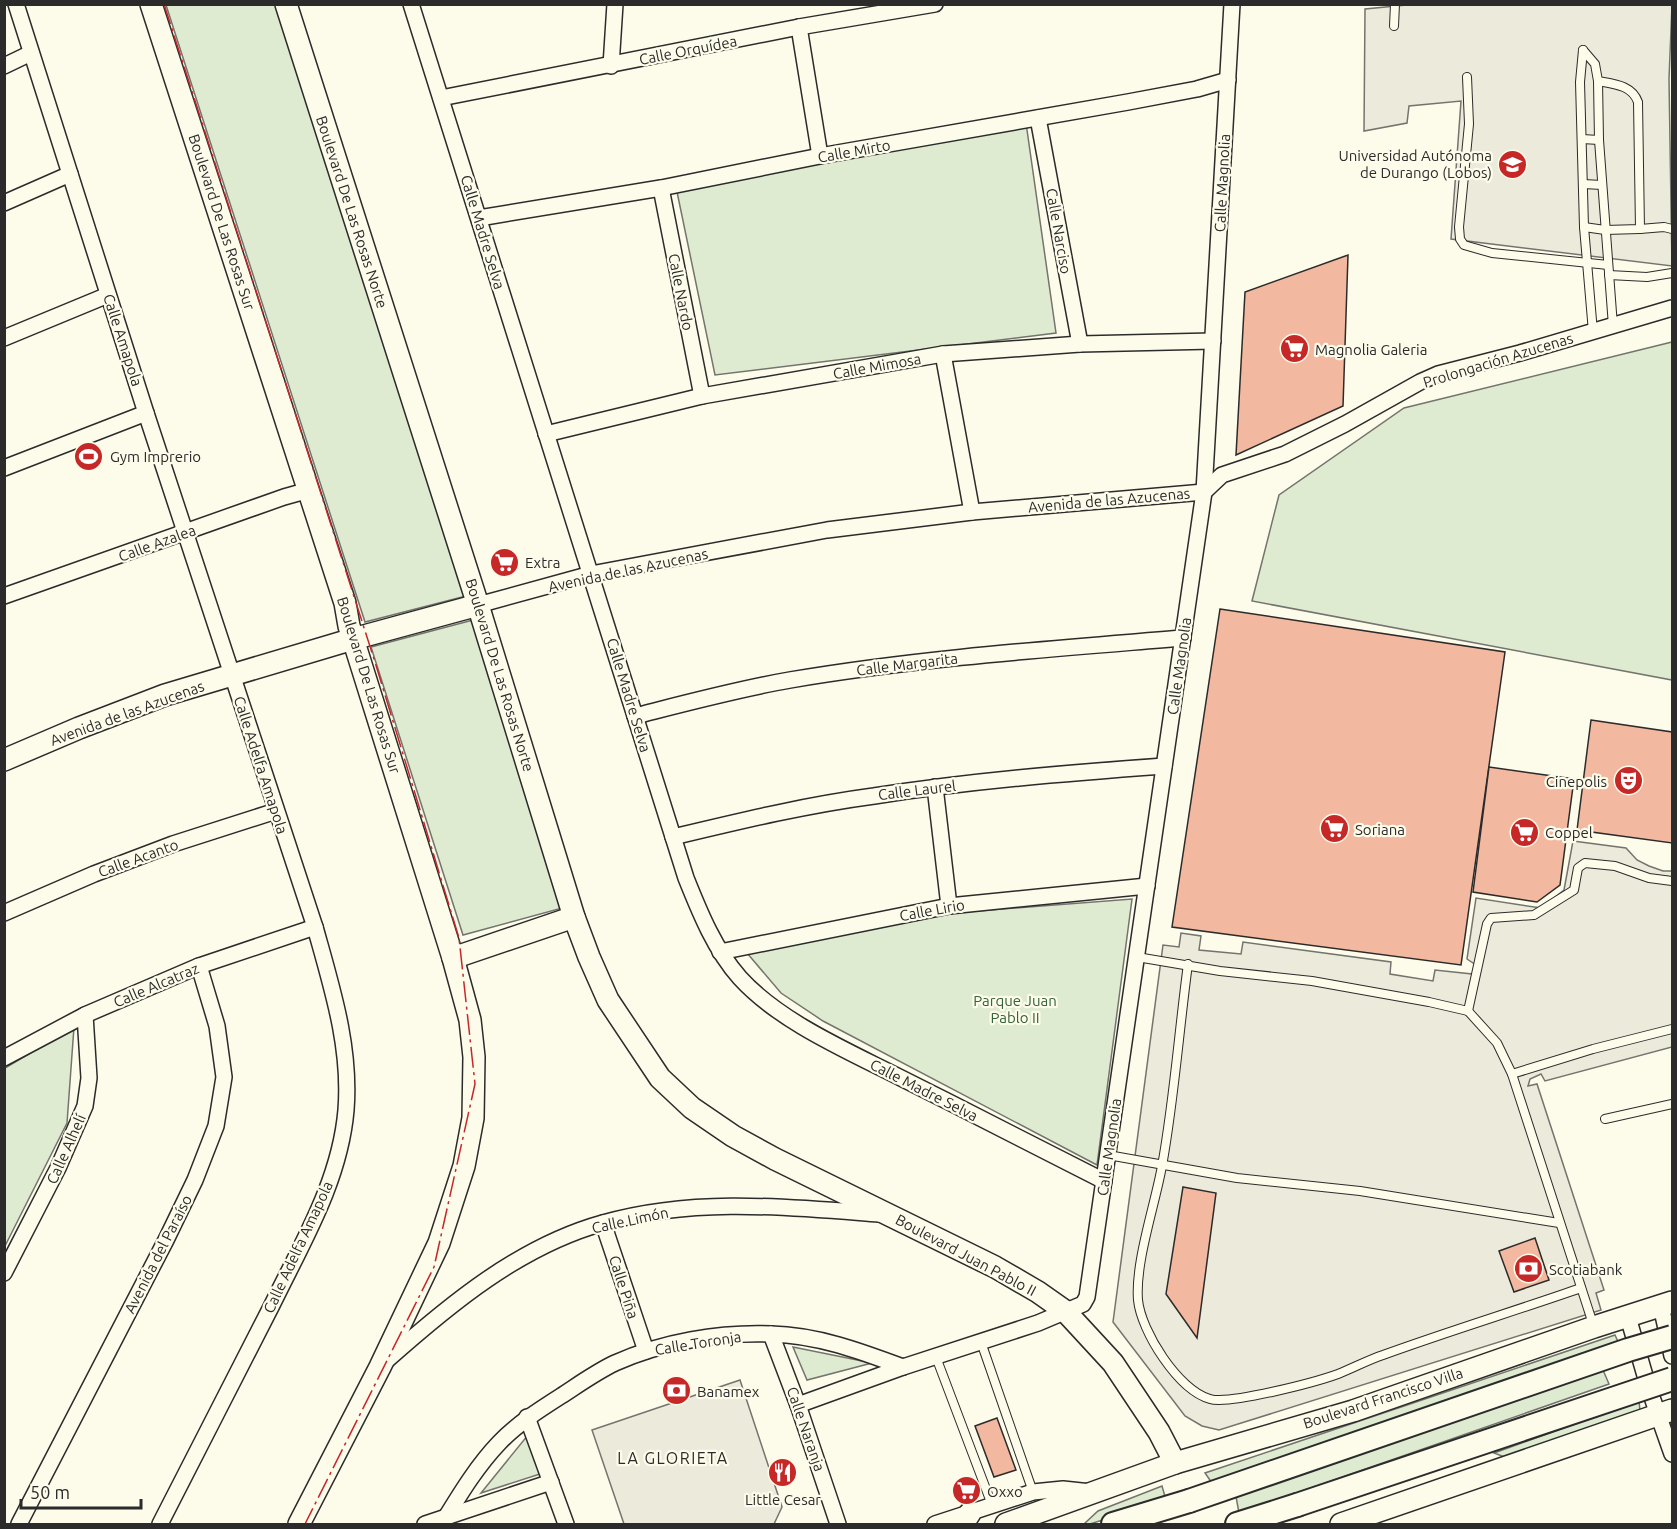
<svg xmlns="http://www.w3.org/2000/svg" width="1677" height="1529" font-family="Ubuntu,sans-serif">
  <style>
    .green { fill: #deebd1; stroke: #74746e; stroke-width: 1.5 }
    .parking { fill: #eceadb; stroke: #74746e; stroke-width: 1.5 }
    .building { fill: #f2b8a0; stroke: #2b2b2b; stroke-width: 1.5 }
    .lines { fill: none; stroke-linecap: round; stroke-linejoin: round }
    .lane-casing { stroke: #2b2b2b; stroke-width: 10 }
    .street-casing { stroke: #2b2b2b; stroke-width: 18 }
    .secondary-casing { stroke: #2b2b2b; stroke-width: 24 }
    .primary-casing { stroke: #2b2b2b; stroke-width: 26 }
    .lane { stroke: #fdfbea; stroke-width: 8 }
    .street { stroke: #fdfbea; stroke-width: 15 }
    .secondary { stroke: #fdfbea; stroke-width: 21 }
    .primary { stroke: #fdfbea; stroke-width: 22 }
    .primary-bridge-casing { stroke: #2b2b2b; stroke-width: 26; stroke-linecap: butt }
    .primary-bridge { stroke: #fdfbea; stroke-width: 22 }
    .power { stroke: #c62828; stroke-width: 1.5; stroke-dasharray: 21 4.5 3 4.5; stroke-linecap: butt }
    .labels { text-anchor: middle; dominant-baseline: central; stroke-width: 4.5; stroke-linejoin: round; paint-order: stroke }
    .street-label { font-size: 15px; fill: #2b2b2b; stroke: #fdfbea }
    .poi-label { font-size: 15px; fill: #2b2b2b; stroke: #fdfbea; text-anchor: start }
    .park-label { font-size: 15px; fill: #34623c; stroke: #fdfbea }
    .neighbourhood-label { font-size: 16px; letter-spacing: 1.5px; fill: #2b2b2b; stroke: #fdfbea }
  </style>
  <rect width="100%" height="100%" fill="#fdfbea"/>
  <g class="green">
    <path d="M166 5H276L466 596 365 622Z"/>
    <path d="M1026 123 1056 333 715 375 676 187Z"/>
    <path d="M1672 342V680L1252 601 1279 495 1404 408Z"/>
    <path d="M473 620 566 907 463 935 371 647Z"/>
    <path d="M1132 899 1097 1165 823 1021 781 993 747 953 952 913Z"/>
    <path d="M74 1027 67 1123 5 1246V1068Z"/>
    <path d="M1615 1335 1619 1344 1212 1483 1205 1473Z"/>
    <path d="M793 1347 872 1363 807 1380Z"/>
    <path d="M1603 1370 1609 1384 1239 1513 1235 1491Z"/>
    <path d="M1639 1401 1640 1411 1507 1458 1494 1453Z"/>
    <path d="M528 1435 540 1474 481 1493Z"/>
    <path d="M1162 1486 1166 1500 1090 1524H1084L1098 1511Z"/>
  </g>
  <g class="parking">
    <path d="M1417 4 1672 5 1669 79 1672 266 1451 239 1461 101 1409 106 1407 123 1364 131 1365 9Z"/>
    <path d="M1573 841 1626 848 1637 860 1649 866 1663 871H1672V1047L1545 1081 1541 1074 1530 1079 1528 1086 1537 1084 1604 1290 1596 1293 1601 1310 1219 1430 1202 1426 1185 1416 1113 1322 1163 945 1179 947 1181 933 1201 936 1199 950 1241 954 1243 942 1391 962 1390 974 1433 981 1435 970 1472 974 1471 989 1479 967 1467 959 1476 898 1541 908 1564 890Z"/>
    <path d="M740 1380 782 1507 774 1524H624L592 1430Z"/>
  </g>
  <g class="building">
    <path d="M1348 255 1343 406 1236 455 1245 292Z"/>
    <path d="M1220 609 1505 652 1461 965 1172 927Z"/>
    <path d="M1591 720 1672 732V843L1577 830Z"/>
    <path d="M1489 767 1574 779 1560 885 1537 902 1473 892Z"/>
    <path d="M1183 1187 1216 1193 1197 1338 1166 1294Z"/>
    <path d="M1535 1238 1549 1280 1514 1292 1499 1251Z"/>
    <path d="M997 1418 1016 1470 994 1477 975 1426Z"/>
  </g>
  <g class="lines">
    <defs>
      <g id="lane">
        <path d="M1394 26 1395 4"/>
        <path d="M1583 50 1580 82 1584 227 1593 332"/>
        <path d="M1583 50 1595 64 1598 81 1599 140 1613 326"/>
        <path d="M1467 77 1469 124 1459 227 1460 239 1464 245 1492 253 1608 265"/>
        <path d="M1582 139 1599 140"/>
        <path d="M1583 184 1602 185"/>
        <path d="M1584 227 1605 230 1640 229 1638 102C1632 85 1614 84 1598 81"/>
        <path d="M1640 229 1664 227 1672 229"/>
        <path d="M1609 275 1647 277 1672 273"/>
        <path d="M1137 957 1220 971 1312 981 1429 1002 1468 1011 1497 1043 1512 1074 1593 1324"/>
        <path d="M1188 964C1179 1030 1174 1101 1162 1166 1155 1205 1135 1262 1138 1300 1141 1331 1178 1390 1210 1399 1229 1405 1316 1382 1338 1374 1353 1368 1368 1360 1383 1355 1449 1331 1515 1311 1581 1288"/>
        <path d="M1468 1011 1487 924 1491 918 1534 915 1574 890 1578 868 1585 863 1615 866 1649 878 1672 881"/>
        <path d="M1512 1074 1593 1049 1672 1029"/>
        <path d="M1605 1119 1672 1104"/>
        <path d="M1108 1155 1237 1178 1360 1191 1559 1223"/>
        <path d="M981 1342 1033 1492"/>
        <path d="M936 1357 992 1505"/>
      </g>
      <g id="street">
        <path d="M16 4 146 413 315 927C332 988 351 1047 346 1110 340 1181 302 1243 272 1305 235 1378 197 1451 160 1524"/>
        <path d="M411 4 686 878C700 913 715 950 740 978 780 1022 848 1051 901 1078 969 1112 1037 1147 1104 1181"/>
        <path d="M799 27 820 156"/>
        <path d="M4 66 31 53"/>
        <path d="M611 66 615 4"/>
        <path d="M441 98 799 27 935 4"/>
        <path d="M1038 118 1080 344"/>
        <path d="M661 188 702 396"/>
        <path d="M4 203 70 174"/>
        <path d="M479 218 661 188 820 156 1128 102 1197 89 1228 80"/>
        <path d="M4 338 108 295"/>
        <path d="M943 354 972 512"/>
        <path d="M546 434 702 396 943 354 1080 344 1213 341"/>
        <path d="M4 468 146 413"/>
        <path d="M1204 492 1222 475 1285 454 1345 424 1420 382 1438 374 1520 353 1672 308"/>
        <path d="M4 596 284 497 309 490"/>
        <path d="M478 605 591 574 827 530 972 512 1204 492"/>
        <path d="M635 716C686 703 738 689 790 680 920 658 1051 649 1183 638"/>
        <path d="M935 787 949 906"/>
        <path d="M673 837C740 821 806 805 874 796 970 781 1067 773 1164 766"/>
        <path d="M4 913 94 874 173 844 276 811"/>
        <path d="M720 952 949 906 1147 886"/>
        <path d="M4 1058 85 1015 199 966 315 927"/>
        <path d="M603 1223 646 1351"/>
        <path d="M4 1273 58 1168 85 1106 89 1078 85 1015"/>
        <path d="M1661 1306 1672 1356"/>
        <path d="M1628 1317 1648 1386 1672 1454"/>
        <path d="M771 1334 798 1405 838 1524"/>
        <path d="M386 1361C450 1304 520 1246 603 1223 693 1197 788 1207 879 1214"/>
        <path d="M798 1405 903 1367 1038 1323 1083 1304 1087 1297 1204 492 1232 4"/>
        <path d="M527 1417 566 1524"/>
        <path d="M446 1517C462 1491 478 1465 499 1443 517 1424 539 1410 561 1396 578 1385 596 1372 615 1363 662 1342 719 1332 771 1334 817 1335 860 1351 903 1367"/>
        <path d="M19 1524 166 1240 195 1180 216 1126 224 1077 217 1026 199 966"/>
        <path d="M425 1524 551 1482"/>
        <path d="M935 1524 1033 1492 1063 1489 1091 1492"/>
      </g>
      <g id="secondary">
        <path d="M151 4 345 603 349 626 453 958 470 1020 474 1057 473 1118 464 1166 439 1243 380 1367 299 1524"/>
        <path d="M286 4 478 605 574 917 589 957 608 1000 660 1078 692 1108 733 1136 775 1159 995 1267 1038 1292 1065 1311 1113 1363 1159 1432 1175 1463"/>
        <path d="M4 760 79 728 165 695 353 639 478 605"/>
        <path d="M453 958 574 917"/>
        <path d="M963 1524 970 1513"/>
        <path d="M1006 1524 1175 1463 1353 1411 1594 1327 1672 1302"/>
        <path d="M1341 1524 1672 1410"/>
      </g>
      <g id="primary">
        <path d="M1113 1524 1189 1501"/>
        <path d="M1237 1524 1297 1505"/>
      </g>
    </defs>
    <use href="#lane" class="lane-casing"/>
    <use href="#street" class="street-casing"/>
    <use href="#secondary" class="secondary-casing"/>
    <use href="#primary" class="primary-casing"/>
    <use href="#lane" class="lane"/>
    <use href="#street" class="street"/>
    <use href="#secondary" class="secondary"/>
    <use href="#primary" class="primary"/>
    <defs>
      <g id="primary-bridge">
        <path d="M1189 1501 1628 1350 1672 1337"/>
        <path d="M1297 1505 1672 1379"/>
      </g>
    </defs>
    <use href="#primary-bridge" class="primary-bridge-casing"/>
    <use href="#primary-bridge" class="primary-bridge"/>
    <path class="power" d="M164 4 375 662 459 938 475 1084 434 1267 305 1524"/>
  </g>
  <defs>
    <symbol id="university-disc" viewBox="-11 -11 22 22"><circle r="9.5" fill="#c62828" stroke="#fdfbea"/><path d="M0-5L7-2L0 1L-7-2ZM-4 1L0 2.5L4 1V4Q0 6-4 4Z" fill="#fff"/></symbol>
    <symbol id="supermarket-disc" viewBox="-11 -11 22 22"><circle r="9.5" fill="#c62828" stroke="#fdfbea"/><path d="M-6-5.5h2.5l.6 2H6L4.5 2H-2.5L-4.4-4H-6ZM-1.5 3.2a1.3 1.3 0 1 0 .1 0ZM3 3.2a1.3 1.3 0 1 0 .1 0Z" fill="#fff"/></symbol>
    <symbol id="stadium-disc" viewBox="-11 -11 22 22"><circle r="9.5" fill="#c62828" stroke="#fdfbea"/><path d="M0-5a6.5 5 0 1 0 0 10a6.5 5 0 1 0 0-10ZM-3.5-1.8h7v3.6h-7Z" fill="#fff"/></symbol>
    <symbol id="theatre-disc" viewBox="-11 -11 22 22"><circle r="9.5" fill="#c62828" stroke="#fdfbea"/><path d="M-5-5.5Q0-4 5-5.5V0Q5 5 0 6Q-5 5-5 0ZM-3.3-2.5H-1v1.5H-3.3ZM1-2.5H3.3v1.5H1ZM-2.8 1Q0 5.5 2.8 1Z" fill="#fff"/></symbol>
    <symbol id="bank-disc" viewBox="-11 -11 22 22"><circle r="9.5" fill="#c62828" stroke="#fdfbea"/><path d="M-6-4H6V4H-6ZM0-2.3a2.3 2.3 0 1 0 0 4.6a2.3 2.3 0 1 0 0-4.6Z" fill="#fff"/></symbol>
    <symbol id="restaurant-disc" viewBox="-11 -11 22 22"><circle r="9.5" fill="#c62828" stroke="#fdfbea"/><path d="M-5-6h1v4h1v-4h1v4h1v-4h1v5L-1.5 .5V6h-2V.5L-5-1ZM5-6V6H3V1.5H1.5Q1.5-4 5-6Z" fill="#fff"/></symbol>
  </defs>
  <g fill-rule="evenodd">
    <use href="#university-disc" x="1496" y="148" width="33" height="33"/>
    <use href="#supermarket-disc" x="1278" y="332" width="33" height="33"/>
    <use href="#stadium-disc" x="72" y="440" width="33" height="33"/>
    <use href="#supermarket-disc" x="488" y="546" width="33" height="33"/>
    <use href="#theatre-disc" x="1612" y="764" width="33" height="33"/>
    <use href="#supermarket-disc" x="1318" y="812" width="33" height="33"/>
    <use href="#supermarket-disc" x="1508" y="816" width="33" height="33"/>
    <use href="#bank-disc" x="1512" y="1252" width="33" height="33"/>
    <use href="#bank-disc" x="660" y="1374" width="33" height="33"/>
    <use href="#restaurant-disc" x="766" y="1456" width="33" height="33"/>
    <use href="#supermarket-disc" x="950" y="1474" width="33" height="33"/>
  </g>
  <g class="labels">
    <g class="street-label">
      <text transform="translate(688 50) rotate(-11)">Calle Orquídea</text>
      <text transform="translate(854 151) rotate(-10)">Calle Mirto</text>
      <text transform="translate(1222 183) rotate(-87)">Calle Magnolia</text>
      <text transform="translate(352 212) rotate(72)">Boulevard De Las Rosas Norte</text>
      <text transform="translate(222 222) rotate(72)">Boulevard De Las Rosas Sur</text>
      <text transform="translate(1059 231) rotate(80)">Calle Narciso</text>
      <text transform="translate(483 232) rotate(73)">Calle Madre Selva</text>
      <text transform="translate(681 292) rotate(79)">Calle Nardo</text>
      <text transform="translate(123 340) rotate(72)">Calle Amapola</text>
      <text transform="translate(1498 360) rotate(-17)">Prolongación Azucenas</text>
      <text transform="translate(877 366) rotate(-10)">Calle Mimosa</text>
      <text transform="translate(1109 500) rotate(-5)">Avenida de las Azucenas</text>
      <text transform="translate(157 543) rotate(-20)">Calle Azalea</text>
      <text transform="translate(628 570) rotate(-12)">Avenida de las Azucenas</text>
      <text transform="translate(907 664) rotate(-7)">Calle Margarita</text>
      <text transform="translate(1179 666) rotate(-82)">Calle Magnolia</text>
      <text transform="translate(500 675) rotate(73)">Boulevard De Las Rosas Norte</text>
      <text transform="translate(369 685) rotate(73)">Boulevard De Las Rosas Sur</text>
      <text transform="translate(629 695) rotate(73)">Calle Madre Selva</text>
      <text transform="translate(127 713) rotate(-20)">Avenida de las Azucenas</text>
      <text transform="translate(261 765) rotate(72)">Calle Adelfa Amapola</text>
      <text transform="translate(917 790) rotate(-7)">Calle Laurel</text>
      <text transform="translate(138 858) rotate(-20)">Calle Acanto</text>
      <text transform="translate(932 910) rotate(-10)">Calle Lirio</text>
      <text transform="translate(156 985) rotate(-23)">Calle Alcatraz</text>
      <text transform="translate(924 1090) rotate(27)">Calle Madre Selva</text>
      <text transform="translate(1109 1147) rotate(-82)">Calle Magnolia</text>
      <text transform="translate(66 1149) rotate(-66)">Calle Alhelí</text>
      <text transform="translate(630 1220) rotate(-12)">Calle Limón</text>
      <text transform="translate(298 1247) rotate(-65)">Calle Adelfa Amapola</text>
      <text transform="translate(158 1254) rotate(-63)">Avenida del Paraíso</text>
      <text transform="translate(966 1255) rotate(28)">Boulevard Juan Pablo II</text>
      <text transform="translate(624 1287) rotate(72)">Calle Piña</text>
      <text transform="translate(698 1343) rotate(-9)">Calle Toronja</text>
      <text transform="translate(1383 1398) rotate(-18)">Boulevard Francisco Villa</text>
      <text transform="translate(806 1429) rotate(71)">Calle Naranja</text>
    </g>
    <g class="poi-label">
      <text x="1492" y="155" text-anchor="end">Universidad Autónoma<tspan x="1492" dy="17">de Durango (Lobos)</tspan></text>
      <text x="1315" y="349">Magnolia Galeria</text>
      <text x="110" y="456">Gym Imprerio</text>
      <text x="525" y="562">Extra</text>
      <text x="1607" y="781" text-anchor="end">Cinepolis</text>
      <text x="1355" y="829">Soriana</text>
      <text x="1545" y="832">Coppel</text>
      <text x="1549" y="1269">Scotiabank</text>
      <text x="697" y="1391">Banamex</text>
      <text x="987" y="1491">Oxxo</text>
      <text x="783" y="1499" text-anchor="middle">Little Cesar</text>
    </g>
    <g class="park-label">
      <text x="1015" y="1000">Parque Juan<tspan x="1015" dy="17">Pablo II</tspan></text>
    </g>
    <g class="neighbourhood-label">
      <text x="673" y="1458">LA GLORIETA</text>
    </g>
  </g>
  <rect width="1677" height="1529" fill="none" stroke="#2b2b2b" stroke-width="12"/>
  <path d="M21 1499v9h120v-9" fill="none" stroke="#2b2b2b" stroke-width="3"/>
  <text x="30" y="1499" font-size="18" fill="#2b2b2b" stroke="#fdfbea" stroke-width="4.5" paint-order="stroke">50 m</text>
</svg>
